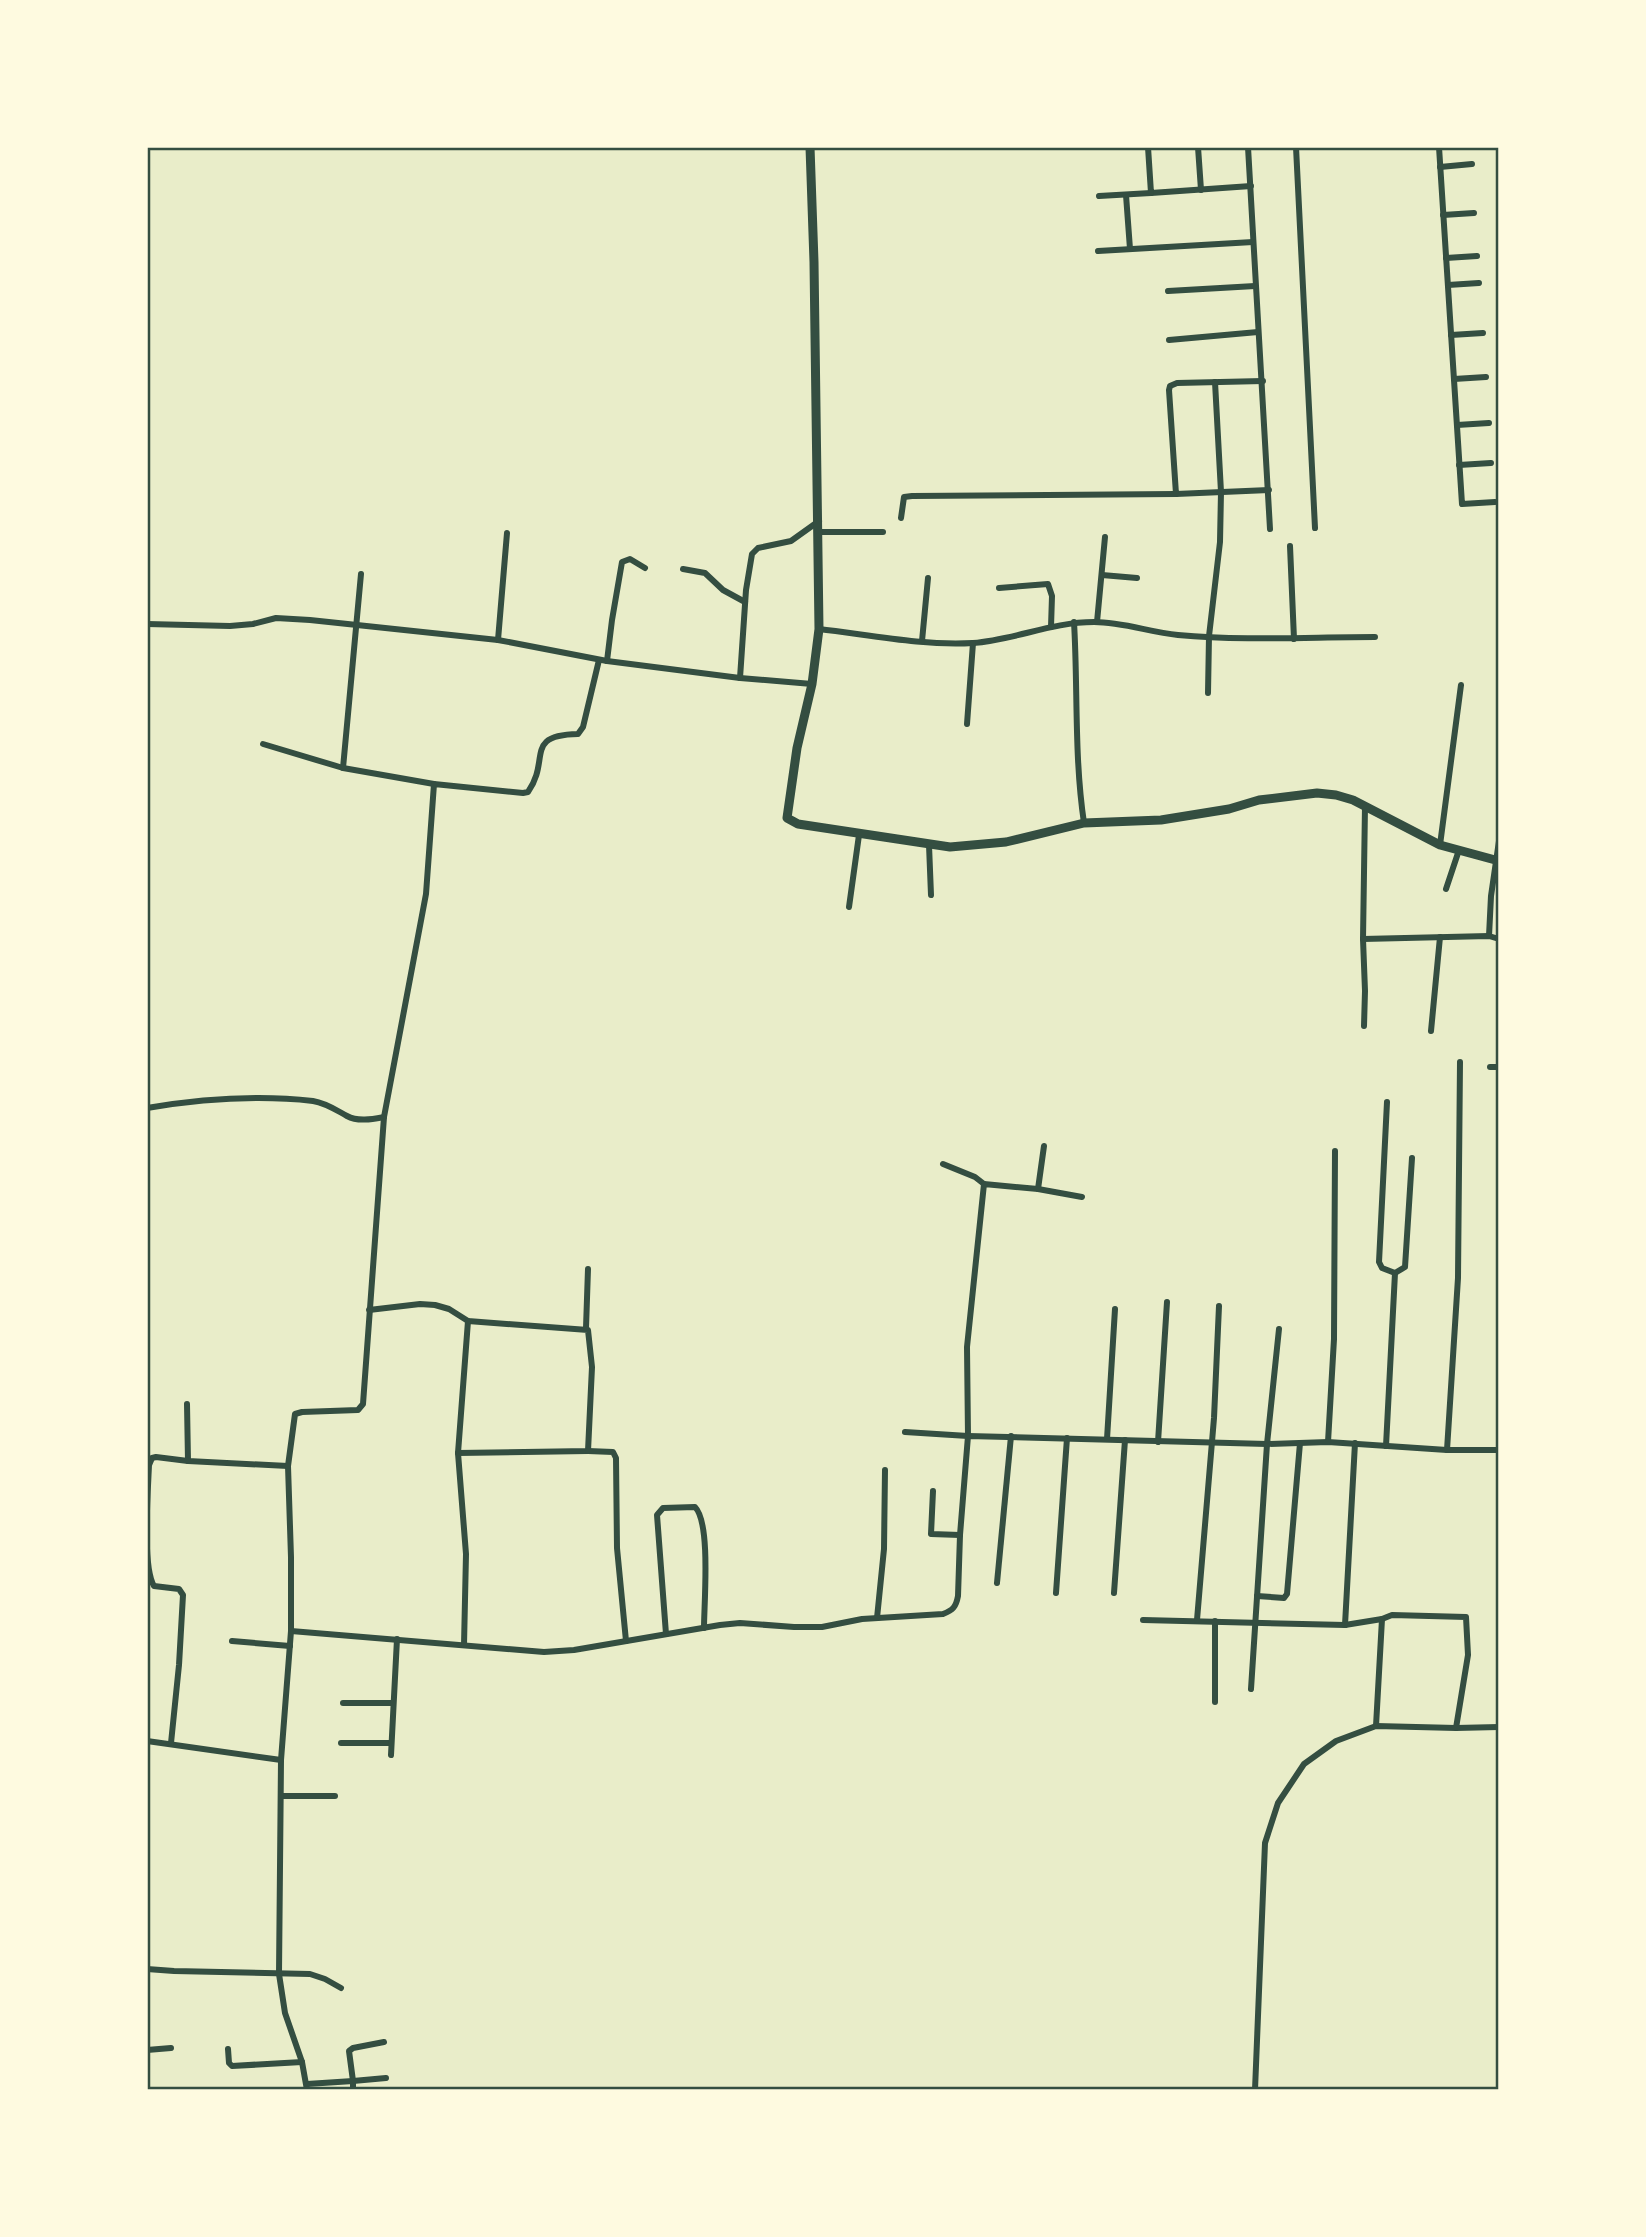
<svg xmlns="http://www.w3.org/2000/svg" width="1646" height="2237" font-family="'Playfair Display',serif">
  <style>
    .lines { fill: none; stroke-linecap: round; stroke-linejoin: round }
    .minor { stroke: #344e41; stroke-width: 6 }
    .secondary { stroke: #344e41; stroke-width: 9 }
    .neatline { fill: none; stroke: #344e41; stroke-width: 2.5 }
  </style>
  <rect width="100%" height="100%" fill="#e9edc9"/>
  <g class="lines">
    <g class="minor">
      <path d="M1148 147 1151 193 1251 186"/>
      <path d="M1198 147 1201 190"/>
      <path d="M1248 147 1270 529"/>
      <path d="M1296 147 1315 528"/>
      <path d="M1439 147 1462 504 1495 502"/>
      <path d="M1440 167 1472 164"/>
      <path d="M1126 195 1130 249"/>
      <path d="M1099 196 1151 193"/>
      <path d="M1443 215 1474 213"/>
      <path d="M1098 251 1253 242"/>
      <path d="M1446 258 1477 256"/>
      <path d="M1448 285 1479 283"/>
      <path d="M1168 291 1255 286"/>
      <path d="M1451 335 1483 333"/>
      <path d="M1169 340 1258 332"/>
      <path d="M1454 379 1486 377"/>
      <path d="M1263 381 1177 383 1170 386 1169 390 1176 494 1269 490"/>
      <path d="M1457 425 1489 423"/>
      <path d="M1459 465 1491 463"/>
      <path d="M901 518 904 497 912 496 1176 494"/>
      <path d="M819 532H883"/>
      <path d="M1290 546 1294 639"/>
      <path d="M683 569 705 573 723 590 745 602"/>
      <path d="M1102 575 1137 578"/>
      <path d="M999 588 1048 584 1052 596 1051 627"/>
      <path d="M1074 622C1078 689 1074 756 1084 823"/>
      <path d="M1097 622 1105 537"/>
      <path d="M147 624 230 626 253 624 276 618 310 620 498 640 607 661 740 678 812 684"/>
      <path d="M819 629C870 635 923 646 973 643 1014 640 1052 622 1094 622 1123 622 1149 632 1178 635 1243 641 1309 637 1375 637"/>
      <path d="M498 640 507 533"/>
      <path d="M922 641 928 578"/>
      <path d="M607 661 612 620 622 562 630 559 645 568"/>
      <path d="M740 678 746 590 752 554 758 548 791 541 819 521"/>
      <path d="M1208 693 1209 636 1220 542 1221 492 1215 382"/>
      <path d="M967 724 973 643"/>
      <path d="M263 744 343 768 434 784"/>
      <path d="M343 768 361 574"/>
      <path d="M1365 806 1363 939 1489 936 1499 939"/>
      <path d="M929 845 931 895"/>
      <path d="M1440 845 1461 685"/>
      <path d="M1446 889 1459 850"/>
      <path d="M849 907 859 835"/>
      <path d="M1489 936 1491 896 1499 841"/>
      <path d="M1363 939 1365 991 1364 1026"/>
      <path d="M1431 1031 1440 937"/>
      <path d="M1490 1067H1499"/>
      <path d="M1387 1102 1379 1262 1382 1268 1395 1273"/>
      <path d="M147 1108C201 1099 259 1095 313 1101 326 1103 336 1110 347 1116 358 1122 373 1119 384 1117"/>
      <path d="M943 1164 975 1177 984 1184"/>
      <path d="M1038 1189 1082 1197"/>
      <path d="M369 1310 420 1304 435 1305 449 1309 468 1321 588 1330 592 1367 588 1451 458 1453"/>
      <path d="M586 1328 588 1269"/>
      <path d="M187 1404 188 1461"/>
      <path d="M905 1432 968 1436 967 1347 984 1184 1038 1189 1044 1146"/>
      <path d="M1107 1439 1115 1309"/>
      <path d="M1158 1442 1167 1302"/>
      <path d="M1328 1442 1334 1339 1335 1151"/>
      <path d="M1386 1446 1395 1273 1405 1267 1412 1158"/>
      <path d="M1447 1450 1458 1278 1460 1062"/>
      <path d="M588 1451 613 1452 616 1458 617 1548 626 1641"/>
      <path d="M933 1491 931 1534 960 1535"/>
      <path d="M997 1583 1011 1436"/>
      <path d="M1056 1593 1067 1438"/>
      <path d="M1114 1593 1125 1440"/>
      <path d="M1257 1596 1284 1598 1287 1594 1300 1443"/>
      <path d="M877 1618 884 1549 885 1470"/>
      <path d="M1143 1620 1345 1625 1382 1619 1392 1615 1466 1617 1468 1655 1456 1728"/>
      <path d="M1197 1620 1214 1418 1219 1306"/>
      <path d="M1345 1625 1355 1443"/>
      <path d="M291 1631 544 1652 574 1650 720 1625 740 1623 794 1627H822L862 1619 943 1614C953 1610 956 1607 958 1596L960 1535 968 1436 1267 1444 1328 1442 1447 1450H1499"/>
      <path d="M666 1634 657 1515 663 1508 695 1507C711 1523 704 1603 704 1628"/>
      <path d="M232 1641 290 1646"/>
      <path d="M464 1645 466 1554 458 1453 468 1321"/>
      <path d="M1251 1689 1267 1444 1279 1329"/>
      <path d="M1215 1702V1621"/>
      <path d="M343 1703H393"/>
      <path d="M1376 1726 1382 1619"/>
      <path d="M147 1741 281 1760"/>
      <path d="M171 1743 179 1665 183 1595 179 1589 154 1586C142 1566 148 1491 149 1465L152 1458 156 1457 188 1461 288 1466"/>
      <path d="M341 1743H391"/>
      <path d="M391 1755 397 1639"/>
      <path d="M282 1796H335"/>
      <path d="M147 1969 174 1971 310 1974 325 1979 341 1988"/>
      <path d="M384 2042 353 2048 349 2051 353 2081 386 2078"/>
      <path d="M228 2049 229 2063 232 2066 302 2062"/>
      <path d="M147 2050 171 2048"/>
      <path d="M307 2084 353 2081V2090"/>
      <path d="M307 2090 302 2062 285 2013 279 1974 281 1760 291 1631V1557L288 1466 295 1414 302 1412 358 1410 363 1404 384 1117 426 894 434 784 523 793 528 792C551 760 523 735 578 734L583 727 599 660"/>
      <path d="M1255 2090 1265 1843 1278 1803 1304 1764 1336 1741 1376 1726 1456 1728 1499 1727"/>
    </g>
    <path class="secondary" d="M810 147 814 262 819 629 812 684 797 748 787 818 798 824 950 847 1006 842 1084 823 1161 820 1229 809 1259 800 1317 793 1336 795 1353 800 1440 845 1499 861"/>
  </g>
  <rect width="1646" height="2237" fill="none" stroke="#fefae0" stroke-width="298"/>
  <rect x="149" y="149" width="1348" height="1939" class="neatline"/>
</svg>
